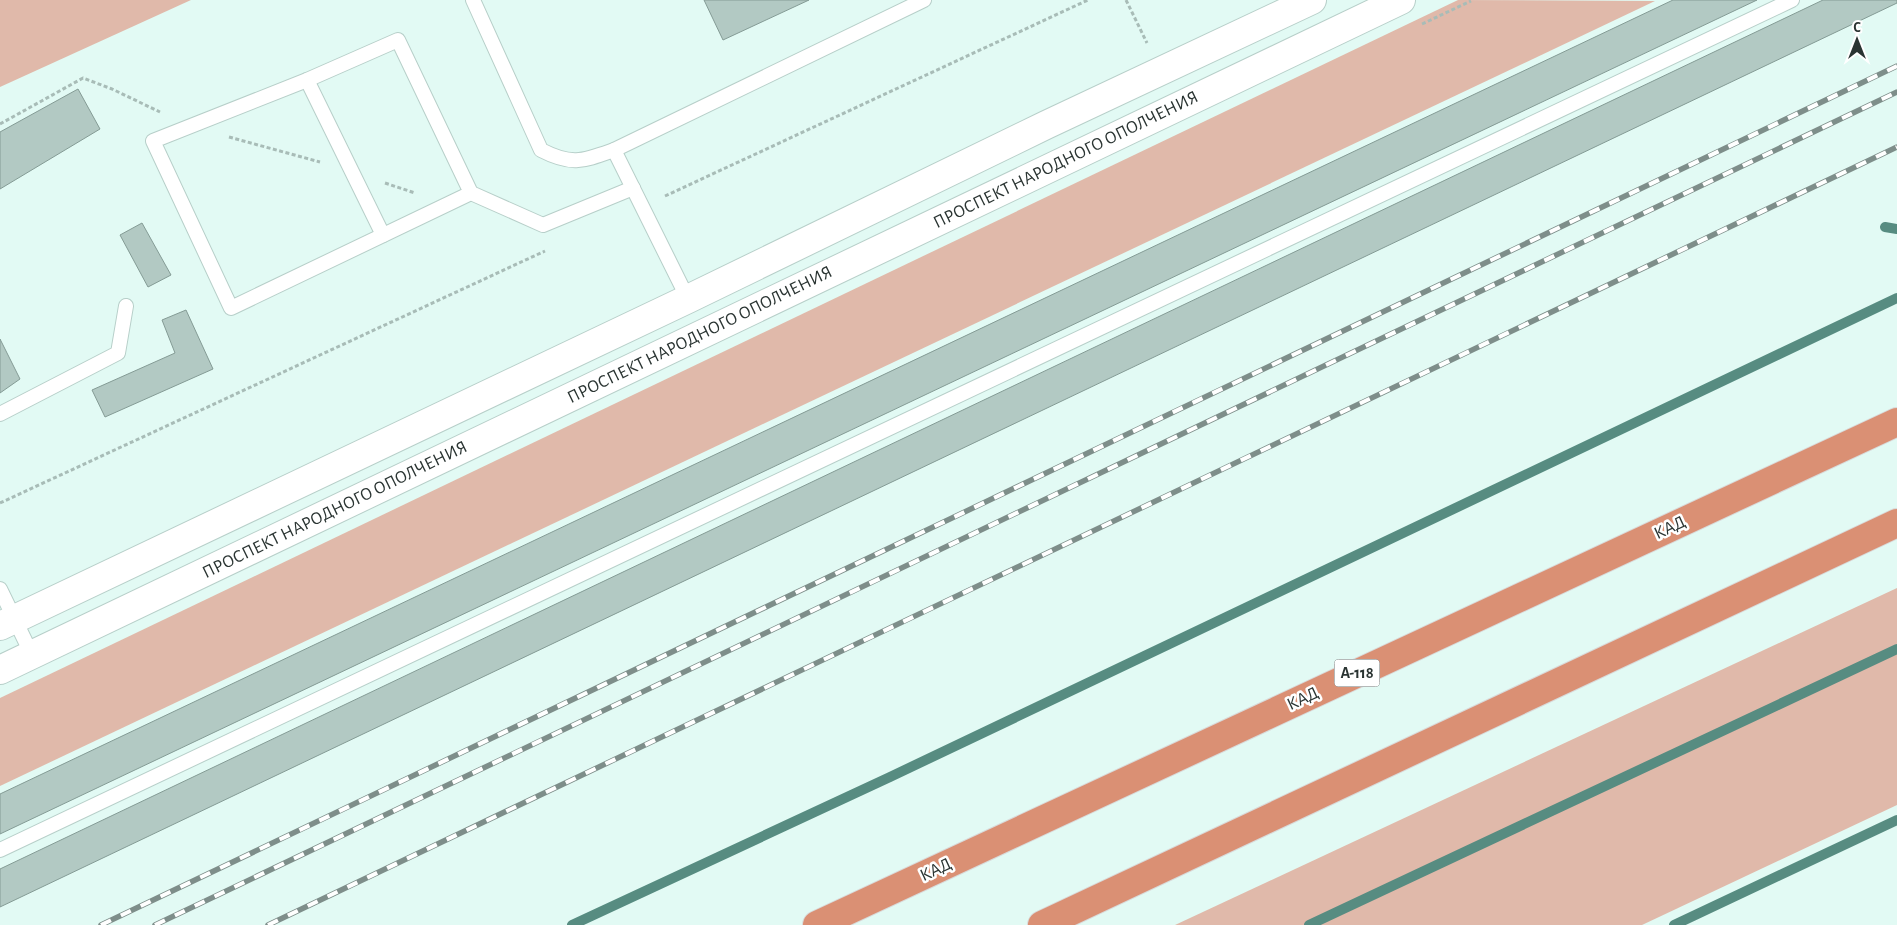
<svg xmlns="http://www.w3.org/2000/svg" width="1897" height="925" font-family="'Alegreya Sans',sans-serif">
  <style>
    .green { fill: #e0b9aa }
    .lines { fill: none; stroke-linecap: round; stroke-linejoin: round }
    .stream { stroke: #578c81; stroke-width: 10 }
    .building { fill: #b2c9c3; stroke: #849b95 }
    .service-casing { stroke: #b7cfc9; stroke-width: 16 }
    .secondary-casing { stroke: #b7cfc9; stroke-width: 30 }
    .motorway-casing { stroke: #d9dada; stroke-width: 30 }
    .path { stroke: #a8bcb7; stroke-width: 3; stroke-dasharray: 4 2.5; stroke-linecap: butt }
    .service { stroke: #fff; stroke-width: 14 }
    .secondary { stroke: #fff; stroke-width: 28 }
    .motorway { stroke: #da9074; stroke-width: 28 }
    .rail-casing { stroke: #7e8e8a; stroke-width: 5.5 }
    .rail { stroke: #fff; stroke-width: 4; stroke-dasharray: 11; stroke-linecap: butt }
    .labels { text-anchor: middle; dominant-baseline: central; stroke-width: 5; stroke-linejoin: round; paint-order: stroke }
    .shield { fill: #fff; stroke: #6a7170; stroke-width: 1 }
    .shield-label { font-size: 16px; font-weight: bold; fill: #2a3432 }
    .street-label { font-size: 18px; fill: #2a3432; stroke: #fff }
  </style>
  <rect width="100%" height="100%" fill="#e2faf4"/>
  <g class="green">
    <path d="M0 0H191L0 87Z"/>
    <path d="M1458 0 1655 1 0 786V698Z"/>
    <path d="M1897 588V805L1642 925H1175Z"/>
  </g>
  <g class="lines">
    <g class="stream">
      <path d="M1885 227 1897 229"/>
      <path d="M572 925 890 777 1897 298"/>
      <path d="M1309 925 1897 649"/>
      <path d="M1674 925 1897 820"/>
    </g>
  </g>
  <g class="building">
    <path d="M704 0H809L723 40Z"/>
    <path d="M1673 0H1757L0 834V794Z"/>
    <path d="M1823 0H1897V3L0 907V869Z"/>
    <path d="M78 89 100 129 0 189V132Z"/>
    <path d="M142 223 171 275 148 287 120 235Z"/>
    <path d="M186 310 213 369 105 417 92 390 175 353 162 320Z"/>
    <path d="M0 339 20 379 0 393Z"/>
  </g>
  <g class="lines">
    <defs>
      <g id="service">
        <path d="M473 0 541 150C572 166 583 161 614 150L924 0"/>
        <path d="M307 80 383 235"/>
        <path d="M614 150 688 299"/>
        <path d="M471 193 231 308 153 141 307 80 398 40 471 193 543 225 633 188"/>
        <path d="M0 414 118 353 126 306"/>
        <path d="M0 589 32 655"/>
        <path d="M0 850 1792 0"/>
      </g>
      <g id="secondary">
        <path d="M0 626 688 299 1046 125 1312 0"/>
        <path d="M0 670 1401 0"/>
      </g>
      <g id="motorway">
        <path d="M817 925 1897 422"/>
        <path d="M1042 925 1897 523"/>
      </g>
    </defs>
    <use href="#service" class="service-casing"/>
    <use href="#secondary" class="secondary-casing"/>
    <use href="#motorway" class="motorway-casing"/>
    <g class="path">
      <path d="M1126 0 1147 43"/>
      <path d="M1422 24 1471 1"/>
      <path d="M0 124 83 78 112 89 160 112"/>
      <path d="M229 137 320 162"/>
      <path d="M385 183 415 193"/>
      <path d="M665 196 1088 0"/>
      <path d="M0 503 545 251"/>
    </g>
    <use href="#service" class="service"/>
    <use href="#secondary" class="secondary"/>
    <use href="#motorway" class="motorway"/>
    <defs>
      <g id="rail">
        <path d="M101 925 1897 66"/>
        <path d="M155 925 1897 92"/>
        <path d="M268 925 1897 147"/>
      </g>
    </defs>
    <use href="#rail" class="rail-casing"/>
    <use href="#rail" class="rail"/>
  </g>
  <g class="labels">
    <rect class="shield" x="1334.5" y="659.5" width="45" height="27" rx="4"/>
    <g class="shield-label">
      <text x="1357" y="673">А-118</text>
    </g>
    <g class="street-label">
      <text transform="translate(1066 160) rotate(-26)">ПРОСПЕКТ НАРОДНОГО ОПОЛЧЕНИЯ</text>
      <text transform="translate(700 335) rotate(-26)">ПРОСПЕКТ НАРОДНОГО ОПОЛЧЕНИЯ</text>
      <text transform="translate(335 510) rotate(-26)">ПРОСПЕКТ НАРОДНОГО ОПОЛЧЕНИЯ</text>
      <text transform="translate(1670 528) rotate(-25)">КАД</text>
      <text transform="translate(1303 699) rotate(-25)">КАД</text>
      <text transform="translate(936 870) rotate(-25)">КАД</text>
    </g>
  </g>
  <g transform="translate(1857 40)" stroke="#ffffff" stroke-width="4" paint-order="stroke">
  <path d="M0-4L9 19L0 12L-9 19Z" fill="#2a3432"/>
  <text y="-8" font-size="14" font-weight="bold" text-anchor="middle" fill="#2a3432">С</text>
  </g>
</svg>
